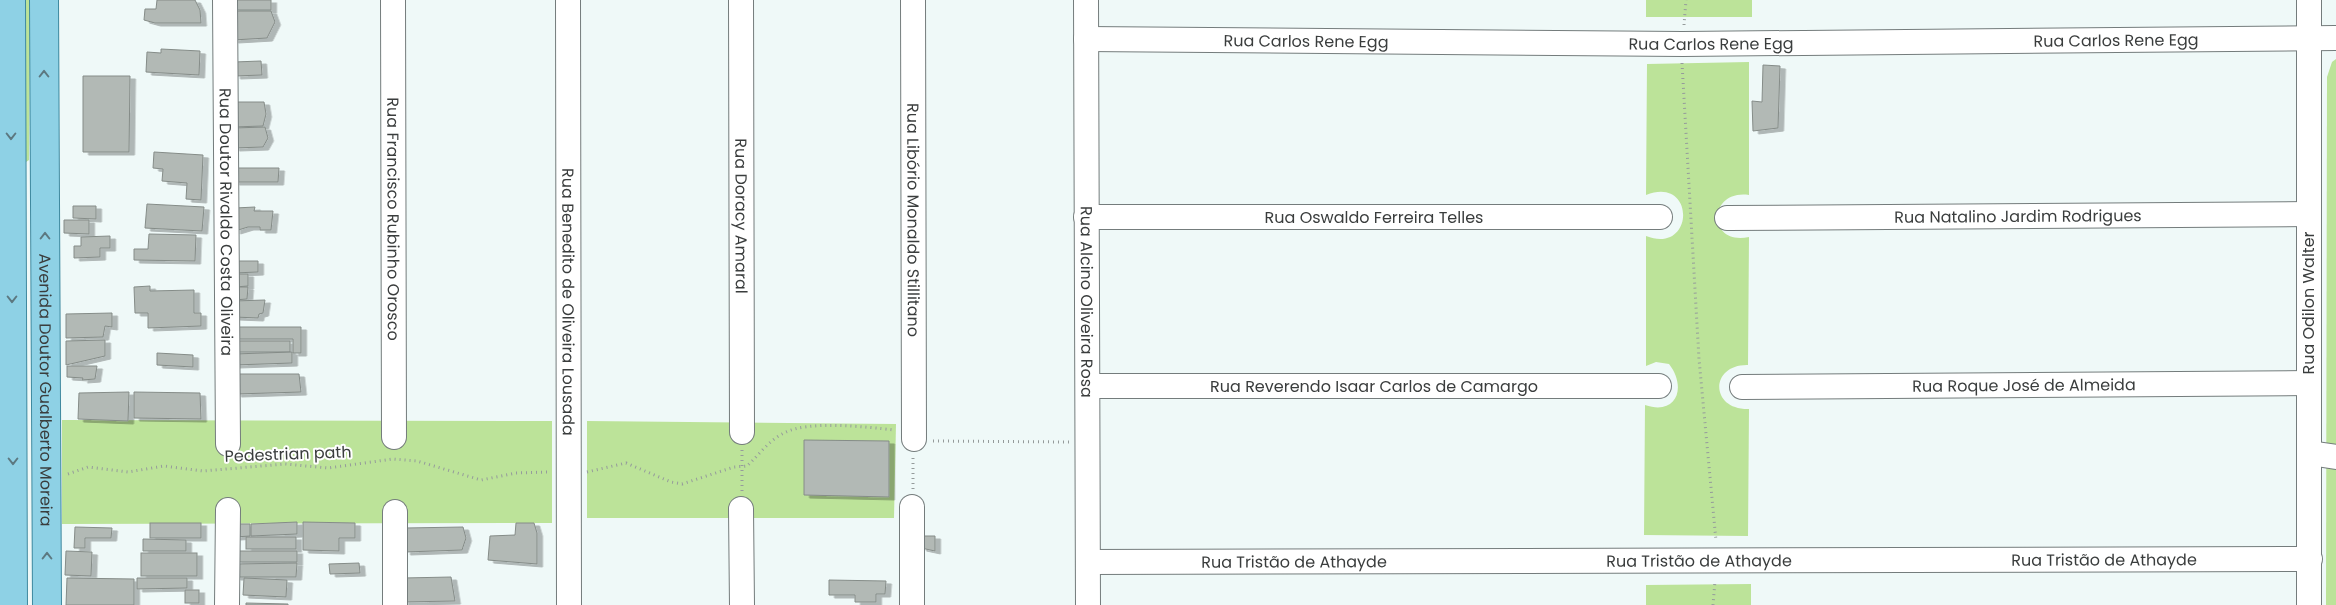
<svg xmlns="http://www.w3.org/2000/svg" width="2336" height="605" font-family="Poppins,sans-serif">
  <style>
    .green { fill: #bce399 }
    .building { fill: #b2b9b5; stroke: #858c88; filter: url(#shadow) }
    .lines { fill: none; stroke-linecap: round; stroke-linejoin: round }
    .minor-casing { stroke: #747c7c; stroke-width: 26 }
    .major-casing { stroke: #3f899f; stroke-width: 30 }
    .path { stroke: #959b9b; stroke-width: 3; stroke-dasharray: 1 4; stroke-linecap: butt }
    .minor { stroke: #fff; stroke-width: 24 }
    .major { stroke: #8ed1e5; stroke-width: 28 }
    .oneway { stroke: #5c7880 }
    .labels { text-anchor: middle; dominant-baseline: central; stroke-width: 4; stroke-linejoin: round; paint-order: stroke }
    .street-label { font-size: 16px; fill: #3a3d3d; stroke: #fff }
  </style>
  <defs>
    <filter id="shadow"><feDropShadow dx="5.5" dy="3" stdDeviation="0" flood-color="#0004"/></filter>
  </defs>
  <rect width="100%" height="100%" fill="#eff9f8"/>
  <g class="green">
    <path d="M21 0H30L29 160 23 164Z"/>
    <rect x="1646" y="0" width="106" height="17"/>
    <path d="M2336 59V605H2326L2327 77 2332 62Z"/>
    <path d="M1749 62V195C1708 189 1706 246 1749 237L1748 365C1710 364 1709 410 1749 409L1748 536 1644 535 1645 405C1677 416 1687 387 1669 364L1656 362 1646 366V236C1695 255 1696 175 1646 195L1647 64Z"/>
    <path d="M62 420 552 421V523L62 524Z"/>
    <path d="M587 421 896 424 894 518H587Z"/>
    <path d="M1751 584V605H1646V585Z"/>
  </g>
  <g class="building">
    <path d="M157 0H195L200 10 201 23H155L144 20 145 9H156Z"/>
    <rect x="234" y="0" width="37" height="10"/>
    <path d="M233 11H271L275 22 267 38 233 40Z"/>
    <path d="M161 49 200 51 199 75 146 72 147 52 161 53Z"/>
    <path d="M261 61 262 75 235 76 234 62Z"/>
    <path d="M1763 65 1780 66 1778 128 1753 131 1752 101 1762 102Z"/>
    <path d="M83 76H130L129 152H83Z"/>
    <path d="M232 102H264L266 114 263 126 233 127Z"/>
    <path d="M265 127 268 138 263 147 234 148 233 128Z"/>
    <path d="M154 152 203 155 201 200 186 199 187 183 162 181 163 169 153 168Z"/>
    <path d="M234 168H279L278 182H234Z"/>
    <path d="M147 204 204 207 202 231 145 228Z"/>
    <path d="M73 206H96V219L73 218Z"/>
    <path d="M255 207 254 211H273L271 230H260V227H248L235 231V208Z"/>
    <path d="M64 220H89V234L64 233Z"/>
    <path d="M149 234 196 235 195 261 134 260V249H148Z"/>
    <path d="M110 236V248H100V257L74 258V246H81V237Z"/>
    <path d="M234 261H258V272L234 273Z"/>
    <path d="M234 274H248V286L235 287Z"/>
    <path d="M150 286V291L194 290V313H201V326L148 328V313H135L134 287Z"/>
    <path d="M234 287H248L247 299 234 300Z"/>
    <path d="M265 300 263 313 259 314 258 318 234 317V301Z"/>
    <path d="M112 313V327L105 326 103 337 66 338V314Z"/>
    <path d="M235 327H301V353H293V339H235Z"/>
    <path d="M105 340V356L66 365V341Z"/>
    <rect x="234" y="341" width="56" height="11"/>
    <path d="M292 352V363L234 365V354Z"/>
    <path d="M157 353 193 355V367L157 365Z"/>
    <path d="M67 366H97L95 379 82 380 83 378 67 377Z"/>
    <path d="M234 374H299L301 392 236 394Z"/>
    <path d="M129 392 128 421 78 419 79 393Z"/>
    <path d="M134 392 200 393 201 419 134 418Z"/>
    <path d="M804 440 889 441V497L804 495Z"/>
    <path d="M297 522V534L251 536V524Z"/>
    <path d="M303 522 355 523V538H339V551L303 550Z"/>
    <rect x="150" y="523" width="51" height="15"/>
    <path d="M516 523H534L537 533V564L488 560 490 536 515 535Z"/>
    <path d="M238 524H250V536L235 537Z"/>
    <path d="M75 527 112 528 111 538H85V548H74Z"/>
    <path d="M463 527 466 538 462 550 405 552V528Z"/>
    <path d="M922 536H935V551L921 548Z"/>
    <rect x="246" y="537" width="50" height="12"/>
    <path d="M143 539 186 540V551H143Z"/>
    <path d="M66 551 92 552 91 576 65 575Z"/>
    <rect x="236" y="551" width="61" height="11"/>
    <rect x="141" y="553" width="56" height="23"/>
    <path d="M297 563 296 577H235V564Z"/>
    <path d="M359 563 360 573 330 574 329 564Z"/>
    <path d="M451 577 455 601 403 602V578Z"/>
    <path d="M67 578 134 579V605H66Z"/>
    <path d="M137 578H187V588L137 589Z"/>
    <path d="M244 578 287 580 286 597 243 595Z"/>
    <path d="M829 580 886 581 885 594H876V602H855V595H829Z"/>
    <rect x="185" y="590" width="14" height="13"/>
    <path d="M246 603 288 604V605H246Z"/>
  </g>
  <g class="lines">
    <defs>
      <g id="minor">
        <path id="s1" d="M225 0 228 444"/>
        <path id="s2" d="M393 0 394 437"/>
        <path id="s3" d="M568 0 569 605"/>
        <path id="s4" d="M741 0 742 432"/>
        <path id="s5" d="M913 0 914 439"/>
        <path id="s6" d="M1086 0 1088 605"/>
        <path id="s7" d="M1086 39 1683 44 2336 38"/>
        <path id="s8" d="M1086 217H1660"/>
        <path id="s9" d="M1727 218 2309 214"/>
        <path id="s10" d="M1089 386H1659"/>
        <path id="s11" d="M1742 387 2308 383"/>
        <path d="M2310 453 2336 457"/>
        <path d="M912 507V605"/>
        <path d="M741 509 742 605"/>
        <path id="s12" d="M1088 562 2310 559"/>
        <path d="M227 605 228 510"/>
        <path d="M395 605V512"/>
        <path d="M2309 605V0"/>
      </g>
      <g id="major">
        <path d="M11 0 13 605"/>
        <path id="s13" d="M44 0 47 605"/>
      </g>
    </defs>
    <use href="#minor" class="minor-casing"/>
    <use href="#major" class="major-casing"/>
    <g class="path">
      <path d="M1684 25 1686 0"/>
      <path d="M1682 63 1699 359 1716 541"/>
      <path d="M933 441 1069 442"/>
      <path d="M587 472 626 463 671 482 682 484 734 467 747 466C759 455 769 440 784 433 808 420 867 427 894 430"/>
      <path d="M68 474 88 467 128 472 164 466 203 471 285 464 328 468 393 459 417 461 481 480 516 473 549 472"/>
      <path d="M913 489V457"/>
      <path d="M742 491V450"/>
      <path d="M1713 605 1715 581"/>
    </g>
    <use href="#minor" class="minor"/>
    <use href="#major" class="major"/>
  </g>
  <defs><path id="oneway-chevron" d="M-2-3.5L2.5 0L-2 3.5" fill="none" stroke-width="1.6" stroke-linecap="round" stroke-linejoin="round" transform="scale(1.25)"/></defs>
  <g class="oneway">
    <use href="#oneway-chevron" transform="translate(44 74) rotate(-90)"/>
    <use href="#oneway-chevron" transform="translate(11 136) rotate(90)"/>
    <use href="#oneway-chevron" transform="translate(45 236) rotate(-90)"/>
    <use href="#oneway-chevron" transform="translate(12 299) rotate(90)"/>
    <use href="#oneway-chevron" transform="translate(13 461) rotate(90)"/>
    <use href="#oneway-chevron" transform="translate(47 556) rotate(-90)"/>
  </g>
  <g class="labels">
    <g class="street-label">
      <text stroke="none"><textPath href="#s7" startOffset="1030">Rua Carlos Rene Egg</textPath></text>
      <text stroke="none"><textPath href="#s7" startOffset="220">Rua Carlos Rene Egg</textPath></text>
      <text stroke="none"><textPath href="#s7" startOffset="625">Rua Carlos Rene Egg</textPath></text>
      <text stroke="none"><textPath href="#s4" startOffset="216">Rua Doracy Amaral</textPath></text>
      <text stroke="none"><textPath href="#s9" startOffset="291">Rua Natalino Jardim Rodrigues</textPath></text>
      <text stroke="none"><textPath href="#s8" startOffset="288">Rua Oswaldo Ferreira Telles</textPath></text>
      <text stroke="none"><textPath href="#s2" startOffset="219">Rua Francisco Rubinho Orosco</textPath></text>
      <text stroke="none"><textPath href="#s5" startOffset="220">Rua Libório Monaldo Stillitano</textPath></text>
      <text stroke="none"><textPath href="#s1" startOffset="222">Rua Doutor Rivaldo Costa Oliveira</textPath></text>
      <text stroke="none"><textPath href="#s3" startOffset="302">Rua Benedito de Oliveira Lousada</textPath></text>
      <text stroke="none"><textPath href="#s6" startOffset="302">Rua Alcino Oliveira Rosa</textPath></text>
      <text transform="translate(2308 303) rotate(-90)">Rua Odilon Walter</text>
      <text stroke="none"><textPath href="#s11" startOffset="282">Rua Roque José de Almeida</textPath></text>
      <text stroke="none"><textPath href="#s10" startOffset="285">Rua Reverendo Isaar Carlos de Camargo</textPath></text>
      <text stroke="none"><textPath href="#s13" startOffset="390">Avenida Doutor Gualberto Moreira</textPath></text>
      <text transform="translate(288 454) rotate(-2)">Pedestrian path</text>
      <text stroke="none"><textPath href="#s12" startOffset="611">Rua Tristão de Athayde</textPath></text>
      <text stroke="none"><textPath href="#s12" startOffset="1016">Rua Tristão de Athayde</textPath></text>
      <text stroke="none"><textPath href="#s12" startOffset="206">Rua Tristão de Athayde</textPath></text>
    </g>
  </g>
</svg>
